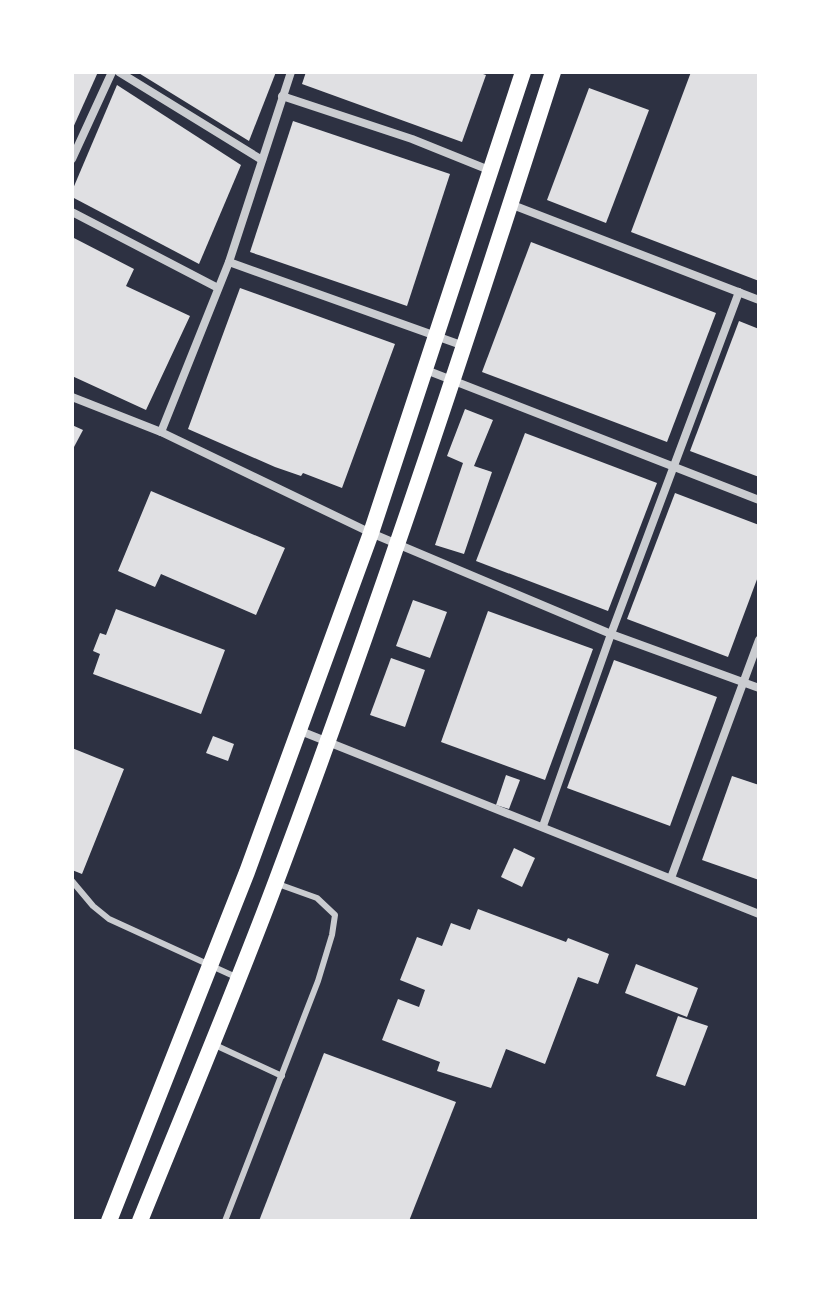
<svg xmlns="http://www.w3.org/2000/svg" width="831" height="1293" font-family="Montserrat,sans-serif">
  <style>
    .building { fill: #e0e0e3 }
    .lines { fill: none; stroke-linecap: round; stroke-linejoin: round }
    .service { stroke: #caccd0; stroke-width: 6 }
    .minor { stroke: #caccd0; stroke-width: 8 }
    .secondary { stroke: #fff; stroke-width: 16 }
  </style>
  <rect width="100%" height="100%" fill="#2d3142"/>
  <g class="building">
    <path d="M72 72H98L72 130Z"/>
    <path d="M137 72H276L249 141Z"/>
    <path d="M306 72H477L486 75 462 142 302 84Z"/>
    <path d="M691 72H759V281L631 232Z"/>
    <path d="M117 85 241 165 199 264 72 197V191Z"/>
    <path d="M589 88 649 110 606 223 547 200Z"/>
    <path d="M293 121 450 174 407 306 250 252Z"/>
    <path d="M72 237 134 269 126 286 190 316 146 410 72 376Z"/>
    <path d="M531 242 716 313 667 442 482 372Z"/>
    <path d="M240 288 395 344 342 488 303 473 301 476 275 467 188 429Z"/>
    <path d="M739 321 759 329V477L690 451Z"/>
    <path d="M465 409 493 420 474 466 492 472 464 554 435 545 463 463 447 456Z"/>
    <path d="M72 425 83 430 74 447 72 446Z"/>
    <path d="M525 433 657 483 608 611 476 561Z"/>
    <path d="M151 491 285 548 256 615 161 574 155 587 118 571Z"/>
    <path d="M675 493 759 525V574L728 657 627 619Z"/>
    <path d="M413 600 447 612 430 658 396 646Z"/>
    <path d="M116 609 225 650 201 714 93 674 100 654 93 651 100 633 106 635Z"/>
    <path d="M488 611 593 649 545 780 441 742Z"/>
    <path d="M391 658 425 670 405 727 370 715Z"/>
    <path d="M614 660 717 697 670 826 567 788Z"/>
    <path d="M213 736 234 744 228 761 206 753Z"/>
    <path d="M72 748 124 769 82 874 72 870Z"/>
    <path d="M506 775 520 780 509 809 496 805Z"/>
    <path d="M732 776 759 785V880L702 860Z"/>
    <path d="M514 848 535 858 522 887 501 877Z"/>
    <path d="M478 909 566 942 568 938 609 954 598 984 578 977 545 1064 506 1049 491 1088 437 1071 440 1062 382 1040 398 999 419 1007 425 990 400 980 417 937 442 946 451 923 470 930Z"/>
    <path d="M636 964 698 988 687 1017 625 993Z"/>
    <path d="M678 1016 708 1026 685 1086 656 1076Z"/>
    <path d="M324 1053 456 1102 409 1221H259Z"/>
  </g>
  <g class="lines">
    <g class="service">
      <path d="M72 881 93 906 109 919 238 978"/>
      <path d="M215 1045 282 1076"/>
      <path d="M225 1221 318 981 332 935 335 915 317 898 278 884"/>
    </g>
    <g class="minor">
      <path d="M119 72 262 160"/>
      <path d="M282 96 412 139 489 170"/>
      <path d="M72 159 112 72"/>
      <path d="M510 204 759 300"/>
      <path d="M72 212 218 288"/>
      <path d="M229 262 464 346"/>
      <path d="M426 370 759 500"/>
      <path d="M72 397 161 432 371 533 611 634 759 688"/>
      <path d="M161 432 229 262 291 72"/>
      <path d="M298 730 759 914"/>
      <path d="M543 826 611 634 739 292"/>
      <path d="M671 878 759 640"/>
    </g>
    <g class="secondary">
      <path d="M109 1221 247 872 371 533 523 72"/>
      <path d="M140 1221C186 1107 234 994 277 879 377 613 466 343 553 72"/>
    </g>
  </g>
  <rect width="831" height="1293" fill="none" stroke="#ffffff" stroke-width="148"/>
</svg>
